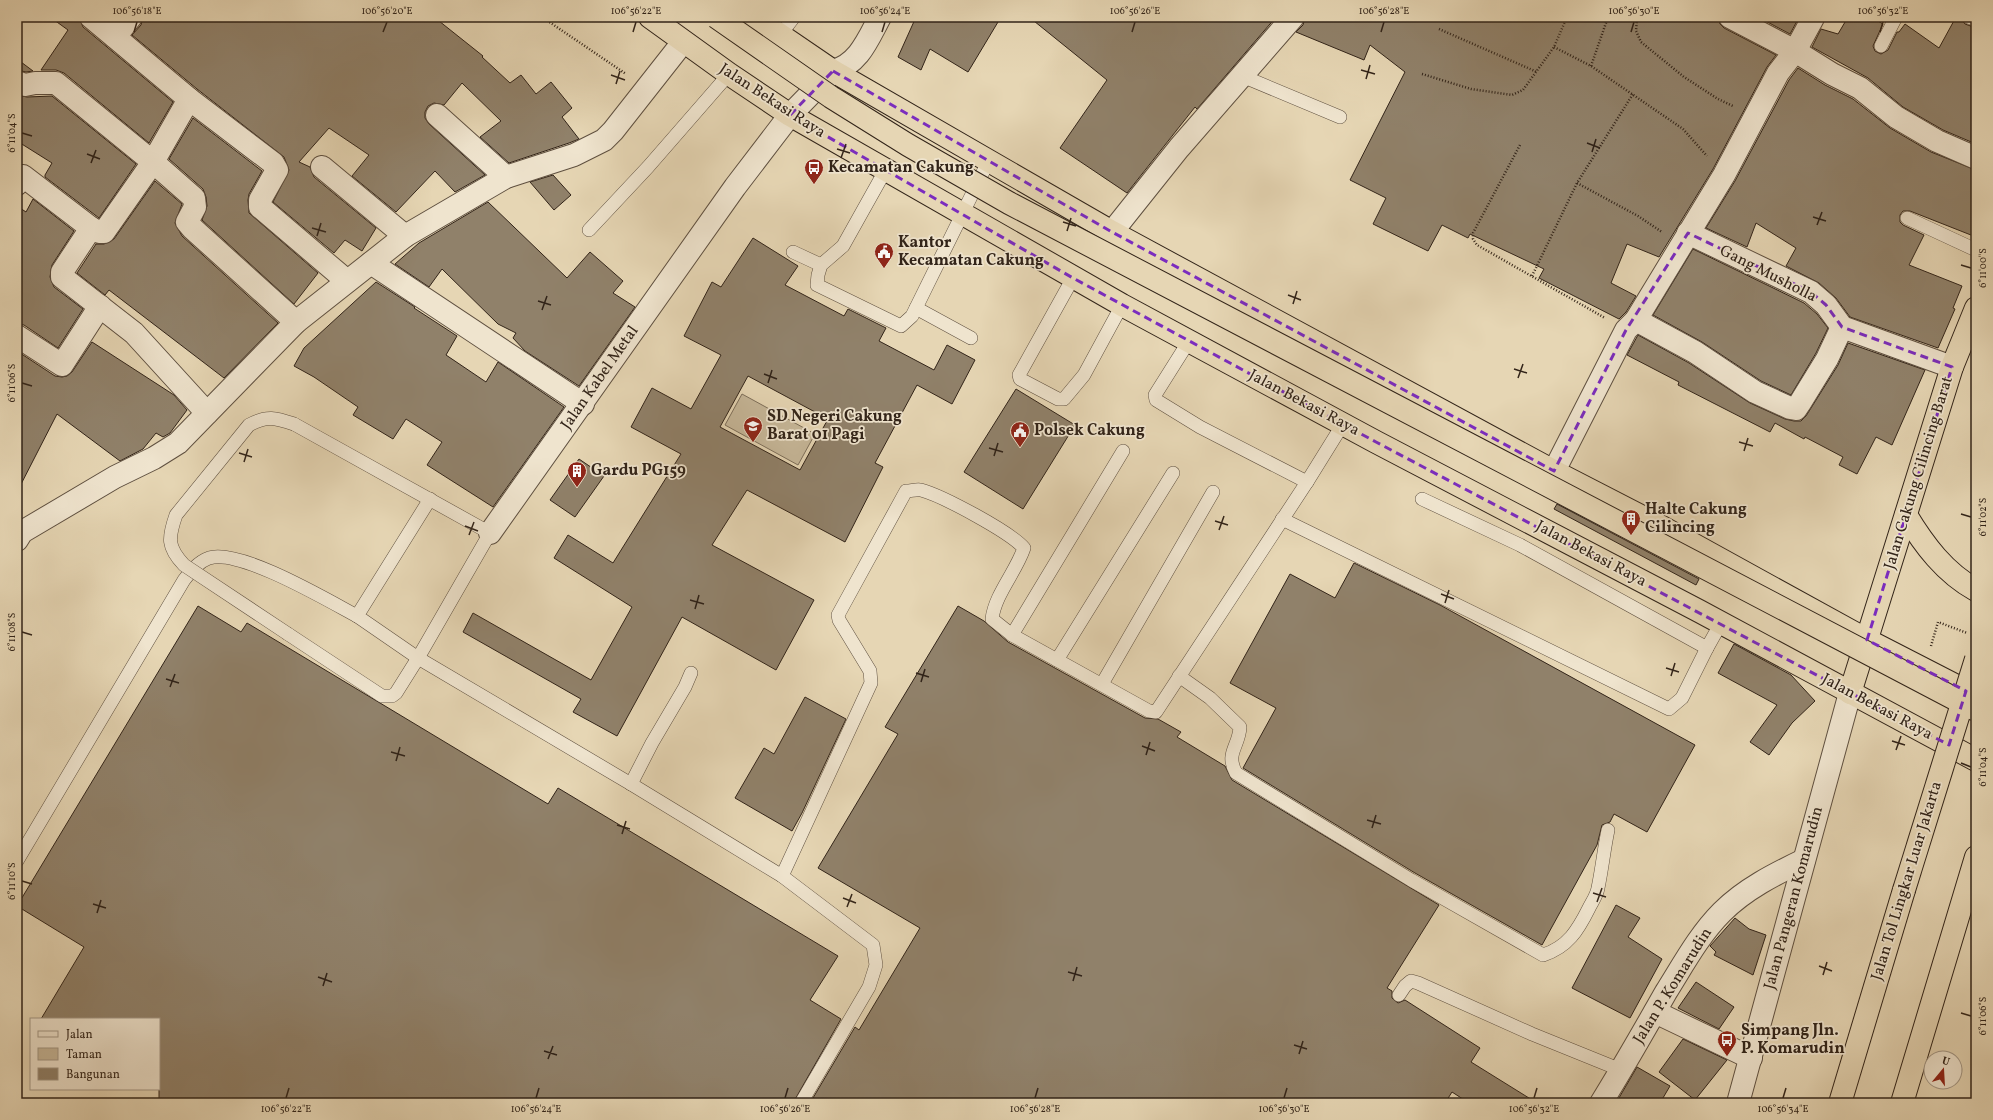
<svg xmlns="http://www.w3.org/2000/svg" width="1993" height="1120" font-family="Vollkorn,serif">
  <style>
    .green { fill: #c7b89a; stroke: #7c6e5a }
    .building { fill: #90816a; stroke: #322419; fill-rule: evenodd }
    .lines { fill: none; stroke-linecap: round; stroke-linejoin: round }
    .service-casing { stroke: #5f5040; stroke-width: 14 }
    .minor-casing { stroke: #5f5040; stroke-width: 24 }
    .tertiary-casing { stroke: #5f5040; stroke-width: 24 }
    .trunk-casing { stroke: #322419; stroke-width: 24 }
    .motorway-casing { stroke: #322419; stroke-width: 24 }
    .path { stroke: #322419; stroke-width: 2.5; stroke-dasharray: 1 2; stroke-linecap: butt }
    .service { stroke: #efe4ce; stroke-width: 13 }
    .minor { stroke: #efe4ce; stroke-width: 22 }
    .tertiary { stroke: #efe4ce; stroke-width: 22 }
    .trunk { stroke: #e6d6b4; stroke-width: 22 }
    .motorway { stroke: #e6d6b4; stroke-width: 22 }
    .service-bridge-casing { stroke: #5f5040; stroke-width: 14; stroke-linecap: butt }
    .motorway-bridge-casing { stroke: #322419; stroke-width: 24; stroke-linecap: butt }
    .service-bridge { stroke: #efe4ce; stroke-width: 13 }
    .motorway-bridge { stroke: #e6d6b4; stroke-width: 22 }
    .marked { fill: none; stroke: #7b2cbf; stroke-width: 3; stroke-dasharray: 8 5; stroke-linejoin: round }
    .ticks { fill: none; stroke: #322419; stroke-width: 1.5 }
    .labels { text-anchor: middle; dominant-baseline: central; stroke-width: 3.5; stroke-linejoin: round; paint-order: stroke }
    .street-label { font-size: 16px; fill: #322419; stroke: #efe4ce }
    .poi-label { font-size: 16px; font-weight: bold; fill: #322419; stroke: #efe4ce; text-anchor: start }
    .neatline { fill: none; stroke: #322419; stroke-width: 1.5 }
    .ticks-label { font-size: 10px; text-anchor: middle; fill: #322419 }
  </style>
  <rect width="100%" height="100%" fill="#e6d6b4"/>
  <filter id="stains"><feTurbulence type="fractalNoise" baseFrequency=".005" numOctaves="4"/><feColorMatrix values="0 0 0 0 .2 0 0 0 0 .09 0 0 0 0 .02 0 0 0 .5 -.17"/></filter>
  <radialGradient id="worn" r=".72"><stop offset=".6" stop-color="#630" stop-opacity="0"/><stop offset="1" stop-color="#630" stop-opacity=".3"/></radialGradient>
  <path class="green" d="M742 394 815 434 798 465 725 425Z"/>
  <g class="building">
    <path d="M50 17H79L83 27 173 102 149 143 64 73 56 70H41L68 30Z"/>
    <path d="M143 17H434L483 56 482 57 510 83 521 75 536 94 551 82 572 108 562 117 579 139 569 143 509 163 480 137 501 121 462 83 444 105 434 103 428 106 425 112V118L429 124 485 175 455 192 435 171 396 212 352 176 369 155 329 128 299 162 310 167 314 177 376 228 362 251 345 240 334 253 273 202 289 170 284 157 197 89 132 35 141 25Z"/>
    <path d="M916 17H1001L968 72 930 49 921 70 898 57Z"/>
    <path d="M1029 17H1276L1197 109 1195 107 1127 193 1060 148 1107 80Z"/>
    <path d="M1305 17H1714L1718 18 1720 24 1724 28 1776 55 1767 67 1713 169 1659 257 1627 244 1611 283 1636 296 1626 312 1619 319 1539 278 1544 269 1470 234 1468 238 1442 225 1428 251 1373 224 1386 198 1350 180 1405 72 1370 45 1364 60 1296 32 1303 25Z"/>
    <path d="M1758 17H1786L1797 21 1790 34Z"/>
    <path d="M1848 17H1871L1883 24 1873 46 1875 51 1881 54 1888 50 1897 32H1899L1905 24 1939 48 1956 17H1960L1965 24 1976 28V144L1943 130 1903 107 1868 78 1812 47 1821 29 1838 34Z"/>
    <path d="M17 59 33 71 26 72 17 70Z"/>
    <path d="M1798 68 1825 85 1853 99 1890 128 1931 152 1976 170V237L1910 211H1903L1900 215V222L1903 225 1924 235 1909 265 1962 286 1953 308 1955 309 1938 348 1850 317 1836 298 1819 283 1786 266 1796 248 1756 223 1747 247 1706 228 1735 181 1789 80Z"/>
    <path d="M17 95 27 97 52 96 136 164 99 218 45 177V175L52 163 17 141Z"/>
    <path d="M193 118 262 171 249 194 248 200 249 213 318 273 294 304 202 220 207 206 206 197 203 189 169 159Z"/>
    <path d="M553 175 571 195 554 210 530 182Z"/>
    <path d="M155 181 182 204 175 223 182 236 278 323 224 378 109 290 105 295 77 273 96 244H104L114 239Z"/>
    <path d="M33 199 74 231 52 265 50 277 54 287 83 309 58 348 24 325 17 324V206L26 212Z"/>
    <path d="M488 202 567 278 590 252 623 281 613 293 635 307 579 386 525 351 513 338 516 333 498 324 442 269 429 287 395 264 419 243Z"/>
    <path d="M753 238 798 266 785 285 844 316 848 309 886 328 879 341 934 370 947 345 975 360 952 404 917 385 875 463 883 467 845 542 747 490 712 545 814 600 776 670 682 617 617 736 573 712 581 699 463 632 473 613 591 680 632 607 554 558 568 535 613 563 681 454 631 427 652 388 691 409 721 355 684 336 712 282 721 287ZM748 376 828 419 800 470 720 427Z"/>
    <path d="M1693 249 1804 303 1817 314 1828 328 1816 353 1791 395 1761 381 1702 342 1653 315Z"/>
    <path d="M376 282 415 307 414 308 457 336 446 355 486 382 498 362 564 407 493 507 427 465 442 442 406 419 393 439 353 415 358 407 314 377 294 366 304 348Z"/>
    <path d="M1638 335 1689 363 1750 403 1785 419 1794 421H1801L1806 416 1838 365 1848 343 1925 370 1892 445 1876 437 1857 474 1839 465 1843 457 1805 437 1804 439 1775 423 1770 432 1678 385 1679 382 1627 355Z"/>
    <path d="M92 342 174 395 187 410 170 433 163 437 156 433 143 449 120 461 57 414 17 492V351L55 376 62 377 67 376 72 372Z"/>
    <path d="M1016 389 1075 425 1023 509 964 472Z"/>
    <path d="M579 459 604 476 575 517 550 500Z"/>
    <path d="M1557 504 1699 579 1696 585 1554 509Z"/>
    <path d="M1354 563 1440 605 1695 745 1647 832 1614 814 1610 822 1602 825 1597 845 1542 945 1415 873 1243 768 1276 708 1230 683 1290 574 1335 598Z"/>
    <path d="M198 606 241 632 247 623 548 804 558 788 838 956 810 1000 841 1019 793 1103H159V1019H41L84 947 17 906Z"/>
    <path d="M958 606 984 621 1008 642 1145 718 1158 719 1181 732 1177 737 1225 766 1232 780 1439 905 1387 988 1392 991V998L1398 1003 1405 1000 1480 1048 1471 1062 1537 1103H1469L1452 1092 1445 1103H810L855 1027 859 1030 920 928 818 868 898 734 885 727Z"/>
    <path d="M1734 644 1791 675 1815 701 1792 723 1769 755 1750 742 1777 705 1718 673Z"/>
    <path d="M805 697 846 719 802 813 792 831 735 798 764 748 774 754Z"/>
    <path d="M1616 905 1640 918 1628 937 1662 959 1630 1018 1572 988Z"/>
    <path d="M1735 918 1749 929 1766 935 1753 975 1714 955 1716 952 1710 946Z"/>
    <path d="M1696 982 1734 1007 1719 1029 1678 1008Z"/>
    <path d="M1683 1039 1727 1060 1695 1100 1659 1072Z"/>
    <path d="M1637 1067 1670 1086 1660 1103H1616Z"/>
  </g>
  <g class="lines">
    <defs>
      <g id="service">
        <path d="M1968 17 1976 20"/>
        <path d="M780 35 794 17"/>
        <path d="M1881 46 1896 17"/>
        <path d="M1242 76 1340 117"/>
        <path d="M885 171 843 246 821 265 818 275 817 285 901 326 912 316 988 162"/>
        <path d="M1907 218 1976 250"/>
        <path d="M589 230 648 167 729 74"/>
        <path d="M793 252 821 265"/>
        <path d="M1073 278 1019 375 1020 379 1058 399H1064L1084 375 1122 305"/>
        <path d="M916 308 971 338"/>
        <path d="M1189 341 1155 395 1156 400 1200 427 1307 482"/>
        <path d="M430 499 357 616 418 658 631 784 782 876 873 945 876 965 869 987 801 1103"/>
        <path d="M1422 499 1520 545 1707 648 1721 623"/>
        <path d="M1282 519 1669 709 1682 698 1707 648"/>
        <path d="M288 634 382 696H392L396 693 418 658 490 533 294 424"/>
        <path d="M1012 635 1123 451"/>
        <path d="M1057 660 1173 473"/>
        <path d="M1179 676 1210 698 1240 727C1239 747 1225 753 1236 773L1411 880 1543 955C1568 947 1578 930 1589 908 1592 902 1597 895 1598 888 1602 869 1604 849 1608 830"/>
        <path d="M1102 684 1213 492"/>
        <path d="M631 784 652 743 685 687 691 673"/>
        <path d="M17 861 184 580C191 571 198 562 209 558 239 548 327 600 357 616"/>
        <path d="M782 876 871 683 870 671 839 620 838 615 906 491C911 491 917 489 921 490 943 496 1010 532 1024 548 1016 572 995 594 992 619L1012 635 1149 711 1156 712 1307 482 1343 424"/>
        <path d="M1399 995 1405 986 1411 981 1418 983 1532 1034 1621 1070"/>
      </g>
      <g id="minor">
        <path d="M91 17 189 99 273 163 277 170 260 200V207L347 281"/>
        <path d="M1730 17 1795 51 1832 74 1860 88 1896 117 1937 141 1976 158"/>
        <path d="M115 37 131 17"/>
        <path d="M17 82 25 85 35 83H56L153 162 194 198 195 207 187 222 192 228 296 322"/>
        <path d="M437 115 506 177"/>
        <path d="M322 167 405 236"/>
        <path d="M17 184 23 176 91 228 99 232H104L153 162 189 99"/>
        <path d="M91 228 62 272V277L134 333 207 413"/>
        <path d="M1112 232 1179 148 1293 17"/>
        <path d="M1688 233 1811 292 1826 305 1842 327 1952 367"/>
        <path d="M371 263 583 404"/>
        <path d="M1636 320 1695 352 1755 392 1790 408 1796 409 1800 403 1827 359 1842 327"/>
        <path d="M17 336 62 365 100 306"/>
        <path d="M1554 471 1626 330 1636 320 1724 175 1778 73 1795 51 1813 18 1809 17"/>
        <path d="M490 533 735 187 790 115 833 71C859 64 868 39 880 17"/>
        <path d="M17 540 22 532 115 477 154 458 178 443 296 322 405 236 506 177 574 155 604 140 613 131 683 42"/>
        <path d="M1655 1012 1751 1058"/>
        <path d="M1601 1103C1624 1066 1645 1029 1666 992 1683 965 1699 935 1722 912 1745 889 1775 874 1804 860"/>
      </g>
      <path id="tertiary" d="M1738 1103 1850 693"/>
      <g id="trunk">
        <path d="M650 17 729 74 790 115 1122 305 1376 442 1699 611 1976 760"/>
        <path d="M754 17 833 71 1112 232 1559 474 1660 526 1867 640 1976 696"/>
        <path d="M1906 515C1924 545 1945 573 1976 590"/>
        <path d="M1850 693 1952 367 1976 308"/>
      </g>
      <g id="motorway">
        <path d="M1840 1103 1904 890"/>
        <path d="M1902 1103 1976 857"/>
      </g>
    </defs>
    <use href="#service" class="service-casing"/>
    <use href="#minor" class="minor-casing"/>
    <use href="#tertiary" class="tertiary-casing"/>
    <use href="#trunk" class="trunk-casing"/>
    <use href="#motorway" class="motorway-casing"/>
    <g class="path">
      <path d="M542 17 626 74"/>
      <path d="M1635 17 1637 19 1636 31 1641 42 1684 77 1718 99 1733 106"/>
      <path d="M1439 29 1537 72"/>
      <path d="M1554 47 1591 66 1683 129 1707 156"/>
      <path d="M1591 66 1608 17"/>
      <path d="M1422 74 1471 89 1512 95 1523 90 1554 47 1567 17"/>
      <path d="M1520 145 1473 233V239L1477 245 1605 318"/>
      <path d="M1577 183 1638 216 1662 232"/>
      <path d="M1532 276 1577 183 1633 94"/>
      <path d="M1931 646 1938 622 1967 633"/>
    </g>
    <use href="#service" class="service"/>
    <use href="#minor" class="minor"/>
    <use href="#tertiary" class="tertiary"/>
    <use href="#trunk" class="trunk"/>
    <use href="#motorway" class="motorway"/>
    <defs>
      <path id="service-bridge" d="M288 634 184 565C167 547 168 538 176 515L249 425C267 415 276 418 294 424"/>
      <g id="motorway-bridge">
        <path d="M716 17 831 97 908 145 1009 203 1976 710"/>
        <path d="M1904 890 1976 659"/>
      </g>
    </defs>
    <use href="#service-bridge" class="service-bridge-casing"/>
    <use href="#motorway-bridge" class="motorway-bridge-casing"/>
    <use href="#service-bridge" class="service-bridge"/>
    <use href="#motorway-bridge" class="motorway-bridge"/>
  </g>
  <path class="marked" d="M833 71 1112 232 1554 471 1626 330 1688 233 1811 292 1826 305 1842 327 1952 367 1867 640 1966 691 1949 745 1376 442 1073 278 790 115Z"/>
  <path class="ticks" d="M134 32 137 22M383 32 387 22M633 32 636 22M882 32 885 22M1132 32 1135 22M1381 32 1384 22M1631 32 1634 22M1880 32 1883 22M1361 70 1375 74M611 75 625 80M1366 79 1370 65M616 84 620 71M22 133 32 136M1587 143 1600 148M837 149 850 153M1592 152 1596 139M87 154 100 159M841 158 846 144M91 163 96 150M1813 217 1826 221M1063 222 1076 226M1817 225 1822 212M312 228 326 232M1067 231 1071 218M317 236 321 223M1961 265 1971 268M1288 295 1301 300M538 301 551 305M1293 304 1297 291M542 310 547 296M1514 369 1527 373M764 374 777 379M1518 378 1523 364M22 383 32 386M768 383 772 370M1739 442 1753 446M989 448 1003 452M1744 451 1748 438M239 453 252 457M994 456 998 443M244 462 248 449M1961 514 1971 517M1215 521 1228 525M465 526 478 531M1219 530 1224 516M469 535 474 522M1441 594 1454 599M690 600 704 604M1445 603 1449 590M695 609 699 595M22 632 32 635M1666 668 1679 672M916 673 929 677M1671 676 1675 663M166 679 179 683M921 682 925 669M170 687 175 674M1892 741 1905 745M1142 746 1155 751M1896 750 1901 736M391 752 405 756M1146 755 1150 742M396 761 400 747M1961 763 1971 767M1367 820 1381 824M617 825 630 829M1372 828 1376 815M622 834 626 821M22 881 32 884M1593 893 1606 897M843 898 856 903M1597 902 1602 888M93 904 106 908M847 907 852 894M97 913 101 900M1819 966 1832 971M1068 972 1082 976M1823 975 1827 962M318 977 332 982M1073 981 1077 967M323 986 327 973M1961 1013 1971 1016M1294 1045 1307 1049M544 1051 557 1055M1299 1054 1303 1041M548 1059 553 1046M286 1098 289 1088M536 1098 539 1088M785 1098 788 1088M1035 1098 1038 1088M1284 1098 1287 1088M1534 1098 1537 1088M1783 1098 1786 1088"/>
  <defs>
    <symbol id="bus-pin" viewBox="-11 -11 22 30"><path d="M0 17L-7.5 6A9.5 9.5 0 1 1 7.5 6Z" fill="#8f2418" stroke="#efe4ce"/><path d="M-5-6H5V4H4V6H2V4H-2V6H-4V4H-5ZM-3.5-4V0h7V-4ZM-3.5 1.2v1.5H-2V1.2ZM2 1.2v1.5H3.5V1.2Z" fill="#fff"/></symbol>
    <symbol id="civic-pin" viewBox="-11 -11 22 30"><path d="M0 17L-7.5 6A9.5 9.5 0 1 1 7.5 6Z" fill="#8f2418" stroke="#efe4ce"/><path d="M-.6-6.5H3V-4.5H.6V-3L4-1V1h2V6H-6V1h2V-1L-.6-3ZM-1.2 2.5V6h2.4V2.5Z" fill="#fff"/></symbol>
    <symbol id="school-pin" viewBox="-11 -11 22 30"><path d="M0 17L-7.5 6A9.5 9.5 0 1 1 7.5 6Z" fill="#8f2418" stroke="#efe4ce"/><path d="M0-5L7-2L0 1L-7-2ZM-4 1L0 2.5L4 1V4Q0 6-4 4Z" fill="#fff"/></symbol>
    <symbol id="building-pin" viewBox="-11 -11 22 30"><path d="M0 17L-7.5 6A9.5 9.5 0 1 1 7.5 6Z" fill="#8f2418" stroke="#efe4ce"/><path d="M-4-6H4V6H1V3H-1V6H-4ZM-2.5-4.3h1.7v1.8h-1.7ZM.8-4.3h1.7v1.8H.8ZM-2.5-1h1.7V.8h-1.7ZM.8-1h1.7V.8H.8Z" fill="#fff"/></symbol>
  </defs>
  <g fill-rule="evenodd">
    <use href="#bus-pin" x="803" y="157" width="22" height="30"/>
    <use href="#civic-pin" x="873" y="241" width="22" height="30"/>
    <use href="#school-pin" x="742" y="415" width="22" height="30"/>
    <use href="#civic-pin" x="1009" y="420" width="22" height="30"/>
    <use href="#building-pin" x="566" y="460" width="22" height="30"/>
    <use href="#building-pin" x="1620" y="508" width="22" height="30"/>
    <use href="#bus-pin" x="1716" y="1029" width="22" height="30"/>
  </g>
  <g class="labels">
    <g class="street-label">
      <text transform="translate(772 101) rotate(33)">Jalan Bekasi Raya</text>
      <text transform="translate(1768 274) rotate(27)">Gang Musholla</text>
      <text transform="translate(600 378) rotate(-55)">Jalan Kabel Metal</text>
      <text transform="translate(1304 403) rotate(28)">Jalan Bekasi Raya</text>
      <text transform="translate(1919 473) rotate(-73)">Jalan Cakung Cilincing Barat</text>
      <text transform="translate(1591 554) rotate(28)">Jalan Bekasi Raya</text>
      <text transform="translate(1877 707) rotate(28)">Jalan Bekasi Raya</text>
      <text transform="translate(1907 881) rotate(-73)">Jalan Tol Lingkar Luar Jakarta</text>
      <text transform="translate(1794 898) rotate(-75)">Jalan Pangeran Komarudin</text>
      <text transform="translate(1673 986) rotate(-58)">Jalan P. Komarudin</text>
    </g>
    <g class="poi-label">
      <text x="828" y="168">Kecamatan Cakung</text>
      <text x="898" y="243">Kantor<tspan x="898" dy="18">Kecamatan Cakung</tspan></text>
      <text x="767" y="417">SD Negeri Cakung<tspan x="767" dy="18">Barat 01 Pagi</tspan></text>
      <text x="1034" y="431">Polsek Cakung</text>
      <text x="591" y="471">Gardu PG159</text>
      <text x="1645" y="510">Halte Cakung<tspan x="1645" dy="18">Cilincing</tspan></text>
      <text x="1741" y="1031">Simpang Jln.<tspan x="1741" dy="18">P. Komarudin</tspan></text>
    </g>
  </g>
  <rect width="1993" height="1120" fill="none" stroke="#e6d6b4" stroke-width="44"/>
  <rect x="30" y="1018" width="130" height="72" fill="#efe4ce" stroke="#a39786"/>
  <rect x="38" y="1031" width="20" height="6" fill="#efe4ce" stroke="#a39786"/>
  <text x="66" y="1038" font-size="12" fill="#322419">Jalan</text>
  <rect x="38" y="1048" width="20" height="12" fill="#c7b89a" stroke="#a39786"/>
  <text x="66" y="1058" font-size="12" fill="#322419">Taman</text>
  <rect x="38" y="1068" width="20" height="12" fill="#90816a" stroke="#a39786"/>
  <text x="66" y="1078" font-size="12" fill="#322419">Bangunan</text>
  <g transform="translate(1943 1070) rotate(18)"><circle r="19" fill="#efe4ce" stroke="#a39786"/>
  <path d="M0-3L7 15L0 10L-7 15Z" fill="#8f2418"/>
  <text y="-6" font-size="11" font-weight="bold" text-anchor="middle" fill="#322419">U</text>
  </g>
  <rect x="22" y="22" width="1949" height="1076" class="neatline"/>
  <g class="ticks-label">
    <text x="137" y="14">106°56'18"E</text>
    <text x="387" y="14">106°56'20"E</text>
    <text x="636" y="14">106°56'22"E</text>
    <text x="885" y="14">106°56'24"E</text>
    <text x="1135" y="14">106°56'26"E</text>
    <text x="1384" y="14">106°56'28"E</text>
    <text x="1634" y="14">106°56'30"E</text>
    <text x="1883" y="14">106°56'32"E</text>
    <text transform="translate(11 133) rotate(-90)" y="4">6°11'04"S</text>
    <text transform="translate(1982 268) rotate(-90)" y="4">6°11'00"S</text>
    <text transform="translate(11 383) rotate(-90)" y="4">6°11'06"S</text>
    <text transform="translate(1982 517) rotate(-90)" y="4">6°11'02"S</text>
    <text transform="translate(11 632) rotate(-90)" y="4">6°11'08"S</text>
    <text transform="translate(1982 767) rotate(-90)" y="4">6°11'04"S</text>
    <text transform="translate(11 881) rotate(-90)" y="4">6°11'10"S</text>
    <text transform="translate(1982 1016) rotate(-90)" y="4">6°11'06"S</text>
    <text x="286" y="1112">106°56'22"E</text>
    <text x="536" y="1112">106°56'24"E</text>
    <text x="785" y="1112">106°56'26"E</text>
    <text x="1035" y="1112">106°56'28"E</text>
    <text x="1284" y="1112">106°56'30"E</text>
    <text x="1534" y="1112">106°56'32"E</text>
    <text x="1783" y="1112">106°56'34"E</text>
  </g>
  <rect width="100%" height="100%" filter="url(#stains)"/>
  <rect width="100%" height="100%" fill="url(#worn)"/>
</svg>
